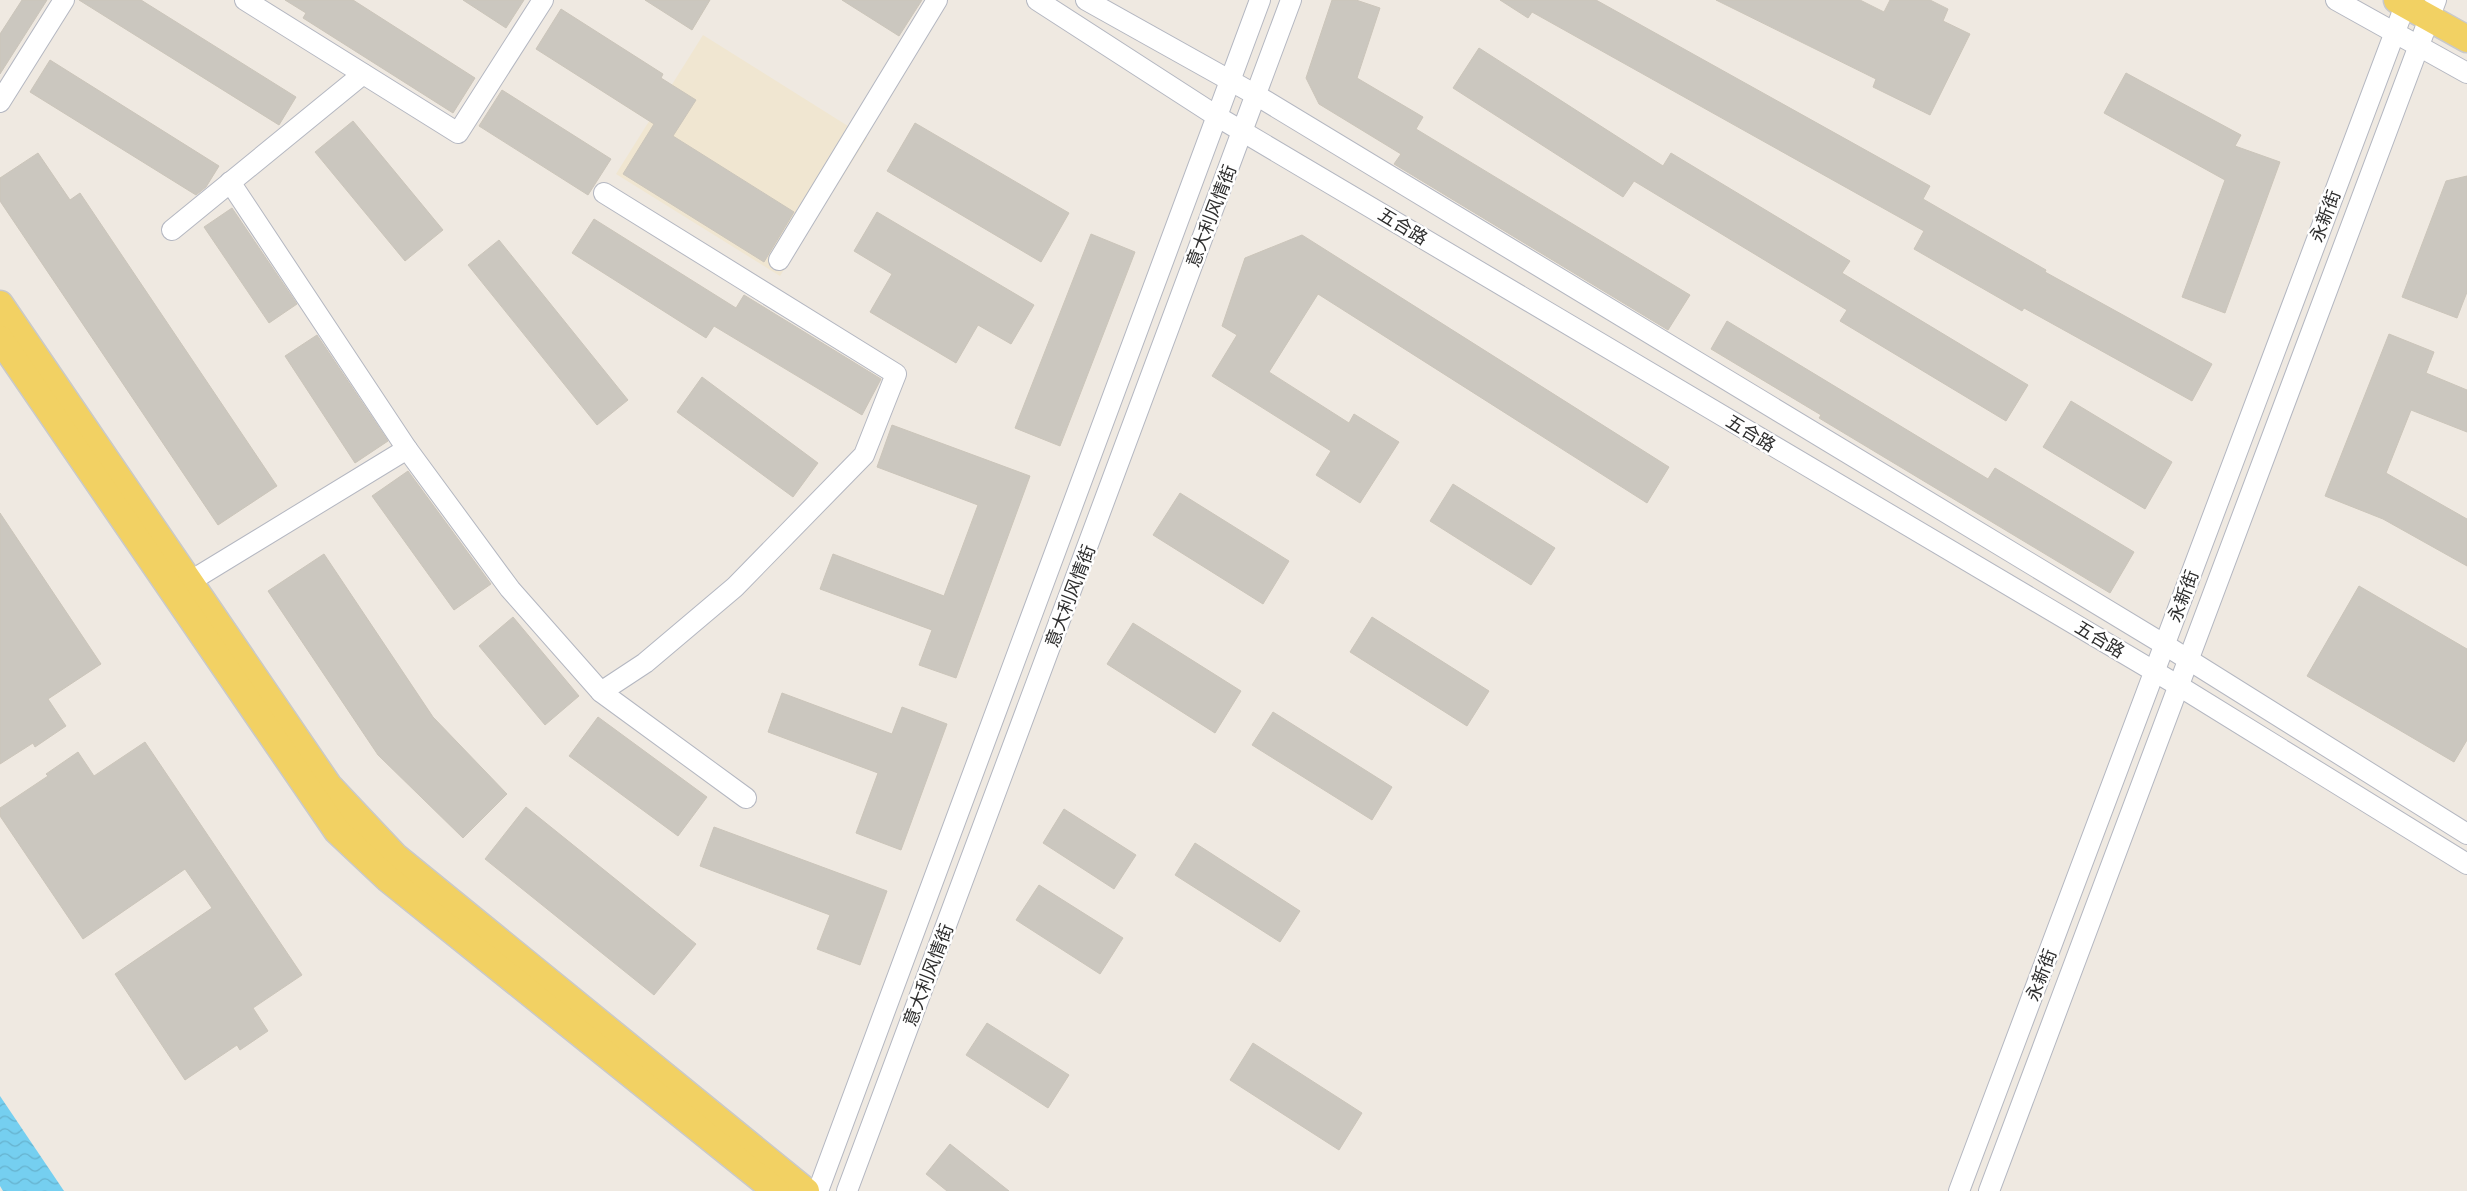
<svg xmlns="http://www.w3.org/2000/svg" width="2467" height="1191" font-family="'PT Sans','Noto Sans SC',sans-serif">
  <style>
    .education { fill: #f0e6d1 }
    .water { fill: url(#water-waves) }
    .building { fill: #cbc7bf; stroke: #cbc5ba }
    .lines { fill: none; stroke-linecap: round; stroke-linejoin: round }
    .minor-casing { stroke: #b4b7c1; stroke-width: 22 }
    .major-casing { stroke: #c9c9c9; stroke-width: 29 }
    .minor { stroke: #fff; stroke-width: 20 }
    .major { stroke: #f2d163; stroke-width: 26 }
    .labels { text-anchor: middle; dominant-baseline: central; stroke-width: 5; stroke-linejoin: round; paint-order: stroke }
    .street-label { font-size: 18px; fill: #2e2e2e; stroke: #fff }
  </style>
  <defs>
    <pattern id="water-waves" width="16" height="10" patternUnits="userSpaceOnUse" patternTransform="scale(1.25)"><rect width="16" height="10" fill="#75cff0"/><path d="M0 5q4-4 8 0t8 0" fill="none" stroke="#66b2ce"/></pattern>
  </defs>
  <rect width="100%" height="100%" fill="#efe9e1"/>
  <path class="education" d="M703 35 867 138 780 276 616 174Z"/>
  <path class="water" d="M0 1096 64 1191H3L0 1186Z"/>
  <g class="building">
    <path d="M22 0H47L0 74V34Z"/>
    <path d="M79 0H141L296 97 279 125Z"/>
    <path d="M285 0H353L475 78 453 113 303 18 306 13Z"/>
    <path d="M463 0H524L506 28Z"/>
    <path d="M645 0H710L692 30Z"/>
    <path d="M842 0H922L899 36Z"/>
    <path d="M1332 0H1356L1380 8 1357 78 1423 117 1416 129 1690 295 1668 330 1394 164 1401 154 1319 104 1306 78Z"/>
    <path d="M1500 0H1596L1930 186 1923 199 2046 270 2045 272 2212 364 2192 401 2024 308 2022 311 1914 249 1924 231 1532 12 1528 18Z"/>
    <path d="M1716 0H1860L1884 12 1890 0H1930L1948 9 1943 21 1970 34 1930 115 1873 87 1876 79Z"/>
    <path d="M561 9 663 74 661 78 696 100 673 136 794 212 764 262 623 174 654 124 536 49Z"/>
    <path d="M1479 48 1663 166 1671 153 1850 261 1842 273 2028 385 2006 421 1840 321 1847 310 1634 181 1623 197 1453 88Z"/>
    <path d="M50 60 219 166 206 187 196 195 30 92Z"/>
    <path d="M2126 73 2241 135 2235 146 2280 162 2225 313 2182 297 2225 180 2104 113Z"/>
    <path d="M502 90 611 159 588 195 479 126Z"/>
    <path d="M353 121 443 230 405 261 315 152Z"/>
    <path d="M915 123 1069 213 1041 262 887 171Z"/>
    <path d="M38 153 70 200 80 193 277 486 218 525 0 201V178Z"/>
    <path d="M2467 176V292L2457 318 2402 297 2446 181Z"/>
    <path d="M232 208 297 304 269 323 204 227Z"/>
    <path d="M877 212 1034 305 1011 344 978 325 956 363 870 312 892 274 854 251Z"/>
    <path d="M594 219 736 308 744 295 881 379 862 415 714 326 706 338 572 253Z"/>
    <path d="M1091 234 1135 252 1060 446 1015 428Z"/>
    <path d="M1302 235 1669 467 1647 503 1318 294 1269 372 1349 423 1354 414 1399 442 1360 503 1316 475 1331 451 1212 376 1237 335 1222 326 1245 258Z"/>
    <path d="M499 240 628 400 597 425 468 265Z"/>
    <path d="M1727 321 1988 479 1995 468 2134 552 2110 593 1819 418 1821 415 1711 349Z"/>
    <path d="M2389 334 2434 352 2426 373 2467 390V432L2411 410 2386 473 2467 519V566L2383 519 2325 496Z"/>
    <path d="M317 335 388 441 355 463 285 356Z"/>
    <path d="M702 377 818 463 793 497 677 412Z"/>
    <path d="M2071 401 2172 462 2145 509 2043 447Z"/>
    <path d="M892 425 1030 476 956 678 919 665 932 630 820 589 833 554 944 596 978 505 877 467Z"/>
    <path d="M408 471 491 584 454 610 372 496Z"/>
    <path d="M1453 484 1555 548 1531 585 1430 521Z"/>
    <path d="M1180 493 1289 561 1263 604 1153 535Z"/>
    <path d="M0 513 101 664 48 699 66 726 35 747 33 743 0 764Z"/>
    <path d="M324 554 433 717 507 794 463 838 378 755 268 591Z"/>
    <path d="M2359 586 2467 649V740L2454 762 2307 676Z"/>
    <path d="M513 617 579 696 545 725 479 646Z"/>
    <path d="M1372 617 1489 691 1467 726 1350 652Z"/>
    <path d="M1133 623 1241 691 1215 733 1107 664Z"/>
    <path d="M782 693 892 734 902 707 947 724 901 850 856 833 878 773 768 732Z"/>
    <path d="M1273 712 1392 787 1372 820 1252 745Z"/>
    <path d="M598 717 707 797 678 836 569 756Z"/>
    <path d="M145 742 302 975 253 1008 268 1031 240 1050 237 1045 185 1080 115 974 212 908 185 869 83 939 0 816V808L48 776 46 774 78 752 94 776Z"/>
    <path d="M526 807 696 944 654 995 485 859Z"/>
    <path d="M1064 809 1136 855 1114 889 1043 843Z"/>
    <path d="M714 827 887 891 860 965 817 949 830 915 700 866Z"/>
    <path d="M1195 843 1300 911 1280 942 1175 875Z"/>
    <path d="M1039 885 1123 938 1100 974 1016 920Z"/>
    <path d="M987 1023 1069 1075 1048 1108 966 1055Z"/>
    <path d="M1253 1043 1362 1113 1339 1150 1230 1080Z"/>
    <path d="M950 1144 1009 1191H947L926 1174Z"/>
  </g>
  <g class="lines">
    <defs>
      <g id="minor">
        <path d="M245 0 458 133 543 0"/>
        <path d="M1037 0 1218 117 2179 686 2467 864"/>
        <path d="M1086 0 1256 95 2165 645 2467 834"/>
        <path d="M2336 0 2467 73"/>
        <path d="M0 102 64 0"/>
        <path d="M230 182 407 449 510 589 601 692 746 798"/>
        <path d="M172 230 363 74"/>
        <path d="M779 260 937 0"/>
        <path d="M189 582 407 449"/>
        <path d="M601 692 645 663 735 587 864 455 896 374 604 193"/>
        <path d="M818 1191 1260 0"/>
        <path d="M847 1191 1291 0"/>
        <path d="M1959 1191 2407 0"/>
        <path d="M1989 1191 2436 0"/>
      </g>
      <g id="major">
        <path d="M2397 0 2467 39"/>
        <path d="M0 304 329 786 395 856 806 1191"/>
        <path d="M0 339 337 831 388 879 776 1191"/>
      </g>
    </defs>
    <use href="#minor" class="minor-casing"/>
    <use href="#major" class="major-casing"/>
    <use href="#minor" class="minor"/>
    <use href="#major" class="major"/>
  </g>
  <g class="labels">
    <g class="street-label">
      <text transform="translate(1211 216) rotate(-69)">意大利风情街</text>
      <text transform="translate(2325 216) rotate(-69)">永新街</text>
      <text transform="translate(1403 226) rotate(31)">五合路</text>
      <text transform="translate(1751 433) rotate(31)">五合路</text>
      <text transform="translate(1070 596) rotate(-69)">意大利风情街</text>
      <text transform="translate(2183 596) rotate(-69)">永新街</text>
      <text transform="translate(2100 639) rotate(31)">五合路</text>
      <text transform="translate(928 975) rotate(-69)">意大利风情街</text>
      <text transform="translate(2041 975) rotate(-69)">永新街</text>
    </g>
  </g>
</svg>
